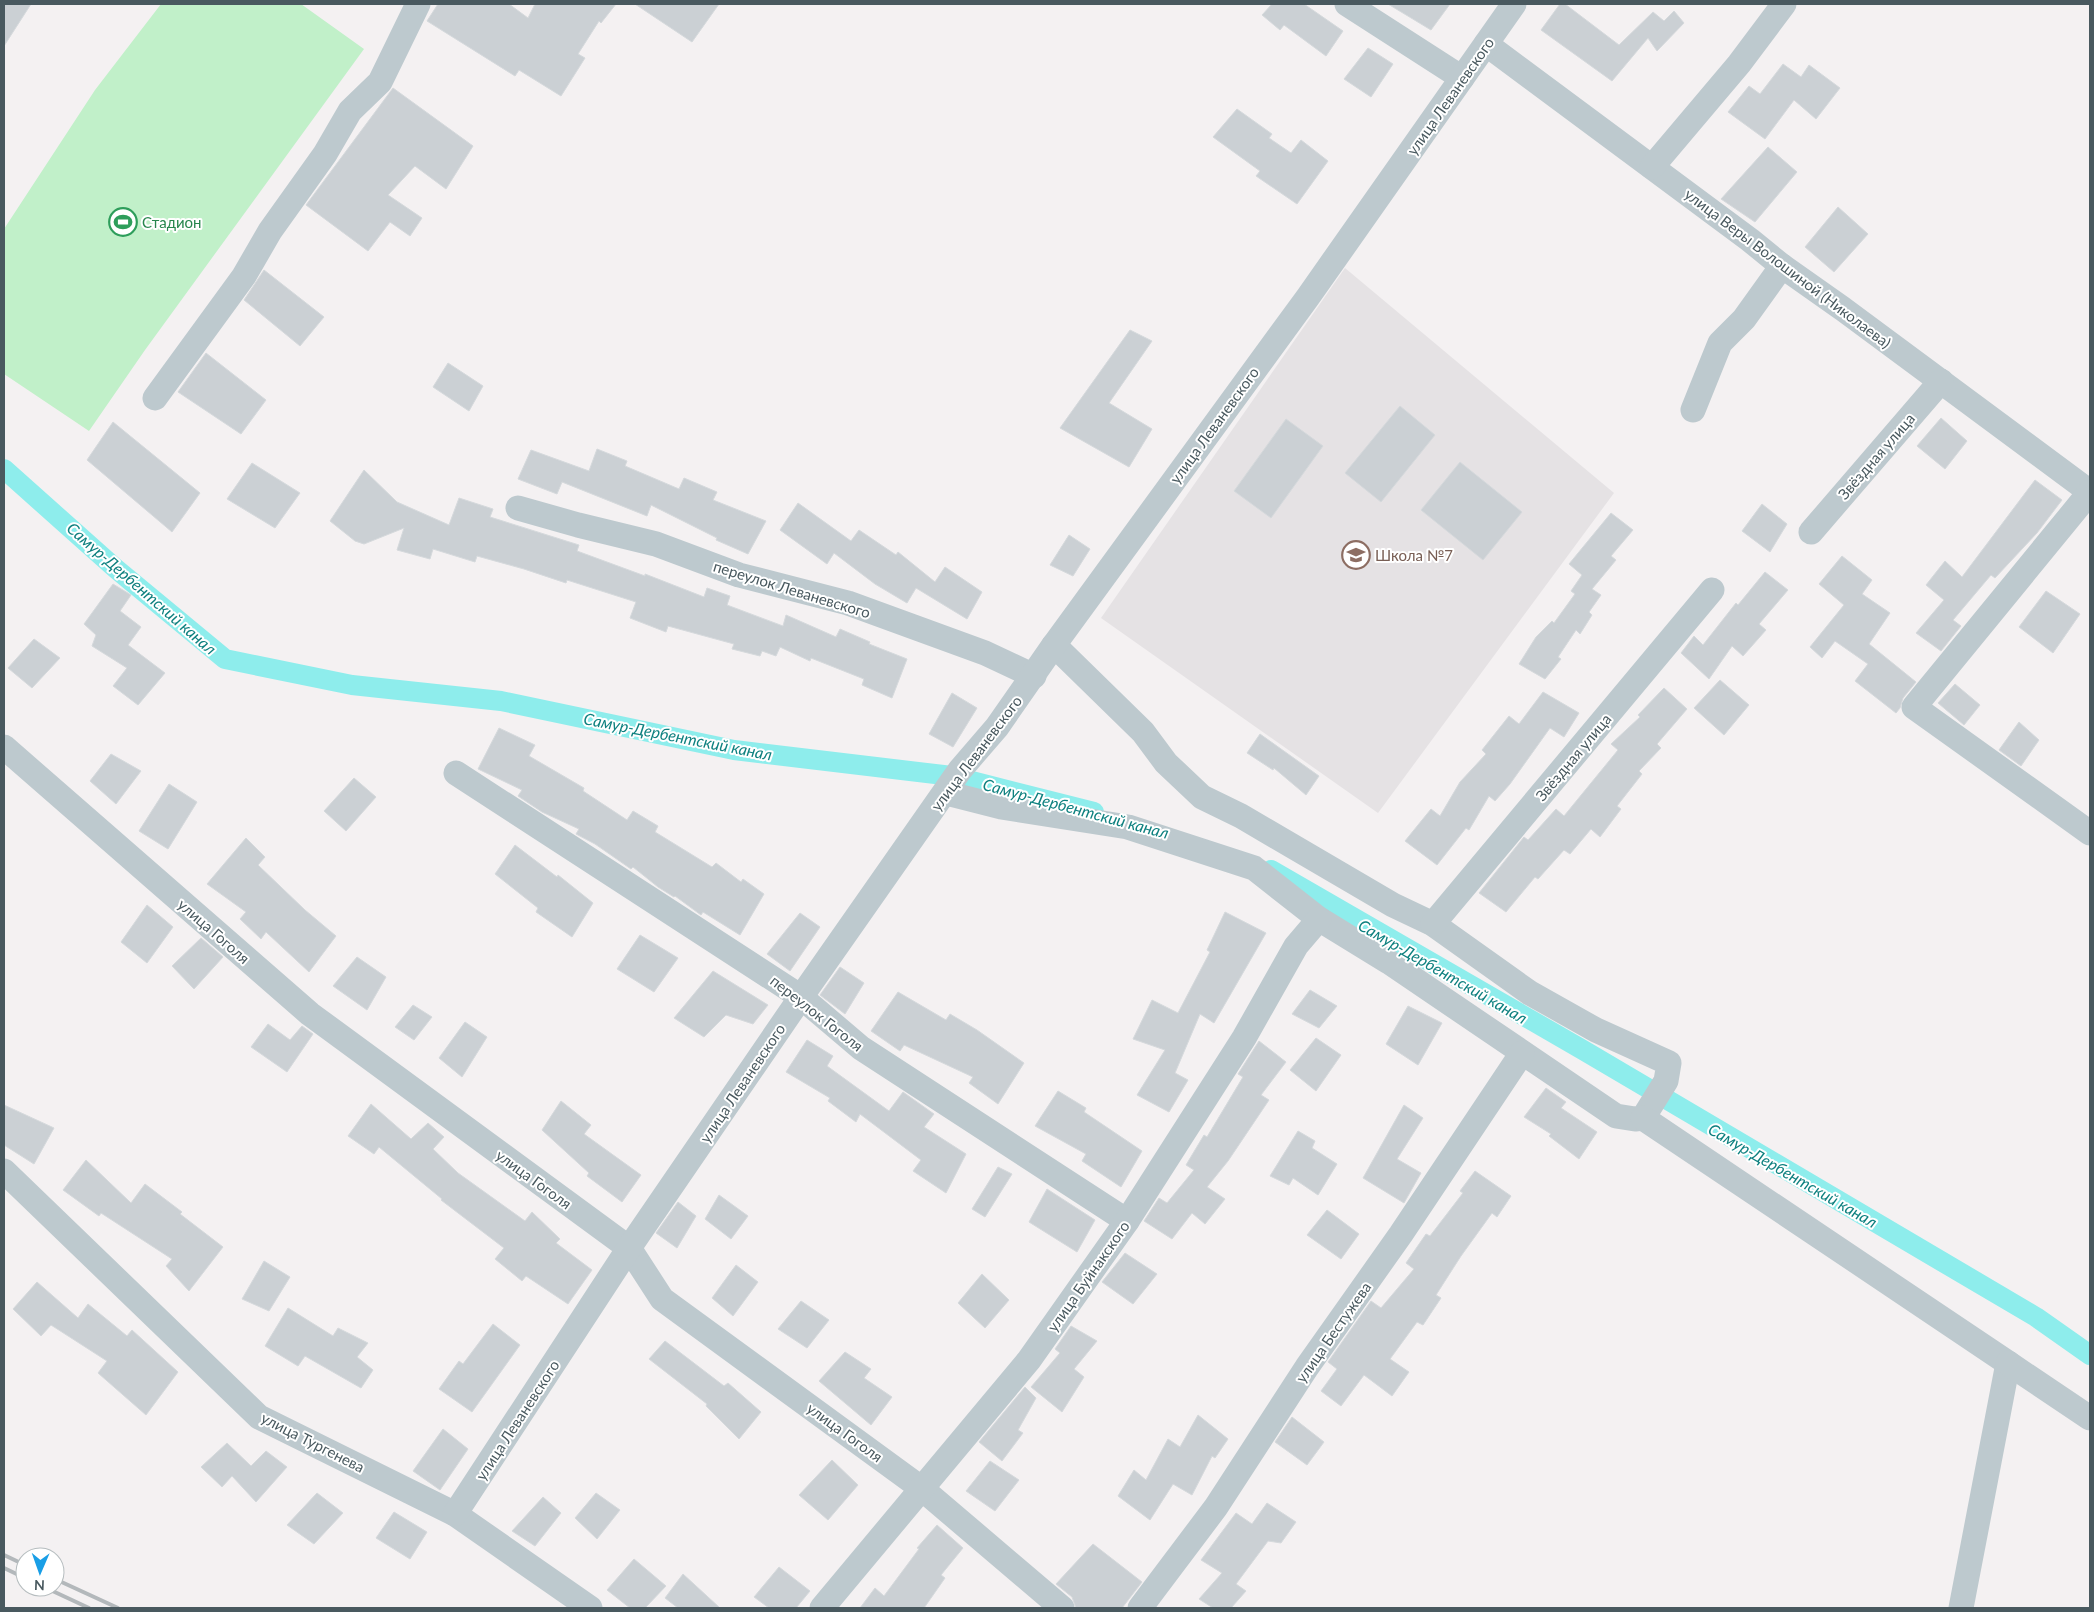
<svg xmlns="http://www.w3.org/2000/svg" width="2094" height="1612" font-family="Lato,sans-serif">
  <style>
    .education { fill: #e5e2e4 }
    .green { fill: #c1f0c9 }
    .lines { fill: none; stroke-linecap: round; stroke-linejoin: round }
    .canal { stroke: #8eedec; stroke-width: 20 }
    .building { fill: #cbd0d4; stroke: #d5d9dc }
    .minor { stroke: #bdc9ce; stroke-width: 25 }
    .rail { stroke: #b3b8bb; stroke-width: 4 }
    .labels { text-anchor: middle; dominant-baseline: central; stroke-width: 4; stroke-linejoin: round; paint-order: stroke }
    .street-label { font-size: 15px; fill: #49595f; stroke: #fff }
    .leisure-label { font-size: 15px; fill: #27864d; stroke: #fff; text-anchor: start }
    .education-label { font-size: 15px; fill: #785e54; stroke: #fff; text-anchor: start }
    .water-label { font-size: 16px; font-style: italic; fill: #0e807f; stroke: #fff }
  </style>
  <rect width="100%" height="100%" fill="#f4f1f2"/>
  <path class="education" d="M1345 268 1614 493 1378 813 1101 618Z"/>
  <path class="green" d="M161 4H301L364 49 145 350 89 431 4 374V229L95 90Z"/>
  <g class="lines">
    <g class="canal">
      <path d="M4 469 115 568 225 659 352 685 501 701 734 750 952 776 1094 812"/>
      <path d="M1271 870 1583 1050 2036 1317 2090 1355"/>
    </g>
  </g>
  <g class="building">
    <path d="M4 4H31L4 46Z"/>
    <path d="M438 4H509L528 18 535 4H616L601 23 599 21 578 54 585 58 561 96 519 70 515 76 427 21Z"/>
    <path d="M635 4H719L692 42Z"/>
    <path d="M1272 4H1304L1343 31 1326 56 1284 25 1280 30 1262 15Z"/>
    <path d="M1388 4H1450L1431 30Z"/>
    <path d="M1560 4H1565L1619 45 1653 12 1664 21 1674 11 1684 23 1657 51 1648 38 1612 81 1541 30Z"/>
    <path d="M1368 48 1393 64 1371 97 1344 79Z"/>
    <path d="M1783 64 1801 77 1809 65 1840 88 1816 119 1794 100 1765 139 1728 112 1749 86 1760 94Z"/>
    <path d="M393 88 473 146 446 189 415 166 388 195 422 218 410 236 390 222 368 251 306 205Z"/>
    <path d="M1237 109 1272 134 1269 138 1291 153 1301 140 1328 161 1297 204 1256 176 1260 171 1213 137Z"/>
    <path d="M1768 147 1797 172 1755 222 1721 199Z"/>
    <path d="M1838 207 1868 234 1834 272 1805 247Z"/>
    <path d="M264 270 324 317 300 346 244 300Z"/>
    <path d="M1130 330 1152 341 1109 403 1152 429 1129 467 1060 428Z"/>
    <path d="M206 353 266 400 241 434 178 392Z"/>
    <path d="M448 363 483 386 469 411 433 387Z"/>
    <path d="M1400 406 1435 435 1381 502 1345 473Z"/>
    <path d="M1941 418 1967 441 1945 469 1917 446Z"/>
    <path d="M1286 419 1323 446 1271 518 1234 491Z"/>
    <path d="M113 422 200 493 172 532 87 460Z"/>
    <path d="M597 449 627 461 625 466 679 489 684 478 717 492 713 500 766 521 748 554 716 540 717 538 651 505 647 516 562 482 557 494 518 479 531 450 589 471Z"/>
    <path d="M1460 462 1522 512 1483 560 1421 510Z"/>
    <path d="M252 463 300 493 275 528 227 499Z"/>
    <path d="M364 470 397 502 449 525 459 498 493 509 490 517 579 545 577 551 645 576V574L704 597 707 588 730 596 727 605 783 626 786 615 836 637 840 629 870 642 869 644 907 659 892 698 862 685 864 679 811 658 810 661 780 647 776 656 762 651 760 656 732 649 734 644 668 626 666 632 630 618 636 602 567 580 566 583 524 569 477 556 475 562 433 549 430 559 397 550 404 528 364 544 355 541 330 521Z"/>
    <path d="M2035 480 2062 500 2037 533 1995 578 1991 575 1953 620 1961 626 1941 651 1916 633 1944 600 1926 585 1945 561 1962 577Z"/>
    <path d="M798 503 851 541 859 530 896 555 898 552 935 582 945 567 982 592 967 619 916 588 907 603 875 584 834 553 827 564 780 530Z"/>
    <path d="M1762 504 1787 524 1770 552 1742 531Z"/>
    <path d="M1611 513 1633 530 1611 556 1616 560 1592 589 1601 595 1589 612 1592 615 1580 634 1576 630 1558 657 1561 659 1545 679 1519 664 1536 637 1552 621 1554 623 1575 594 1571 591 1582 575 1569 564Z"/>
    <path d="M1069 535 1090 549 1073 576 1050 565Z"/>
    <path d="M1842 556 1872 580 1862 594 1890 613 1869 644 1916 682 1903 698 1900 708 1896 713 1855 681 1868 664 1835 641 1822 658 1810 647 1844 605 1819 584Z"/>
    <path d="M1765 572 1788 590 1759 624 1766 630 1743 656 1732 646 1709 679 1681 653 1694 636 1703 645 1736 603 1738 605Z"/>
    <path d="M113 584 131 595 120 611 141 627 128 645 165 673 138 705 113 686 127 668 92 646 96 635 84 624Z"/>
    <path d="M2046 591 2080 614 2053 653 2019 627Z"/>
    <path d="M34 639 60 658 32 688 8 668Z"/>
    <path d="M1720 680 1749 705 1724 735 1694 708Z"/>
    <path d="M1955 684 1980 705 1964 725 1938 703Z"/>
    <path d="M1664 688 1687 709 1657 744 1661 748 1639 771 1642 774 1617 806 1621 809 1600 837 1591 829 1570 854 1564 850 1538 879 1535 877 1506 912 1479 893 1524 837 1528 840 1556 809 1564 816 1618 750 1611 744 1640 717 1638 715Z"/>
    <path d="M1543 692 1579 713 1564 737 1550 728 1510 784 1495 801 1489 796 1469 830 1466 828 1437 865 1405 841 1431 809 1440 816 1460 782 1486 754 1482 750 1509 716 1519 724Z"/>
    <path d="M952 693 977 708 953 747 929 734Z"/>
    <path d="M2019 722 2039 740 2021 766 1999 750Z"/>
    <path d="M499 728 535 745 529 756 584 788 583 791 627 820 633 811 658 826 655 832 712 867 716 863 741 882 743 879 764 894 740 935 703 912 701 915 675 896 674 897 658 887 633 867 631 869 595 844 576 834 579 829 542 812 518 796 522 790 478 769Z"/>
    <path d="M1260 734 1319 776 1306 795 1274 768 1273 770 1247 753Z"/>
    <path d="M111 754 141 771 116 804 90 781Z"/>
    <path d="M354 778 376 797 346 831 324 811Z"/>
    <path d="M169 784 197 802 168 849 139 831Z"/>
    <path d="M246 838 265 857 258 865 305 910 336 936 309 972 266 932 261 939 240 919 246 912 207 884Z"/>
    <path d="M515 845 557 877 558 875 593 903 572 937 536 912 538 908 495 874Z"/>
    <path d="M147 905 173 927 147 963 121 942Z"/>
    <path d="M1225 912 1266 933 1214 1023 1200 1014 1175 1073 1188 1080 1169 1112 1137 1095 1165 1050 1133 1039 1152 1000 1178 1013 1210 952 1207 950Z"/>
    <path d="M800 913 820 927 790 971 767 954Z"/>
    <path d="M640 935 678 958 654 992 617 969Z"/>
    <path d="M201 938 223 957 194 989 172 966Z"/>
    <path d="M357 957 386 977 367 1010 333 986Z"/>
    <path d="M840 967 864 983 845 1014 820 995Z"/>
    <path d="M713 971 768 1005 753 1024 726 1015 704 1037 674 1018Z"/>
    <path d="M1310 990 1337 1006 1319 1028 1292 1014Z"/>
    <path d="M898 992 946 1020 950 1014 977 1030 1024 1063 998 1104 969 1083 973 1077 904 1045 900 1051 871 1031Z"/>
    <path d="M413 1005 432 1017 414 1040 395 1027Z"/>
    <path d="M1408 1006 1442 1023 1418 1065 1386 1044Z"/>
    <path d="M465 1022 487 1037 462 1077 439 1058Z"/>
    <path d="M268 1024 290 1040 302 1026 313 1034 287 1072 251 1047Z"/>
    <path d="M1316 1038 1341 1055 1316 1091 1290 1070Z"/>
    <path d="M807 1040 833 1056 827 1066 889 1111 903 1092 934 1114 924 1127 966 1154 946 1193 913 1171 921 1160 860 1114 856 1122 828 1101 830 1098 786 1072Z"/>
    <path d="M1259 1041 1286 1062 1261 1095 1269 1100 1228 1161 1207 1187 1225 1199 1205 1224 1192 1213 1172 1239 1144 1221 1159 1198 1167 1203 1194 1170 1186 1165 1204 1135 1207 1137 1243 1077 1238 1074Z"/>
    <path d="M1546 1088 1566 1102 1561 1108 1597 1132 1579 1159 1549 1136 1551 1134 1524 1117Z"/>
    <path d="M1058 1091 1086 1108 1084 1112 1142 1151 1121 1187 1082 1161 1086 1154 1035 1126Z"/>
    <path d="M561 1101 591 1125 584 1134 641 1175 622 1202 587 1176 589 1173 542 1130Z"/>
    <path d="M371 1104 411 1139 428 1123 444 1137 433 1149 458 1173 525 1221 532 1212 560 1239 556 1243 592 1270 568 1304 526 1276 522 1281 495 1259 504 1248 441 1200 442 1199 379 1147 374 1154 348 1136Z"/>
    <path d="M4 1105 54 1128 34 1164 4 1145Z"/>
    <path d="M1404 1105 1423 1118 1397 1159 1421 1173 1404 1203 1363 1178Z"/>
    <path d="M1298 1131 1315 1141 1312 1148 1337 1164 1318 1195 1293 1178 1289 1185 1270 1176Z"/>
    <path d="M86 1160 131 1203 145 1184 182 1212 180 1214 223 1247 189 1291 166 1266 172 1259 101 1213 99 1216 63 1190Z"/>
    <path d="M998 1167 1012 1174 985 1217 972 1209Z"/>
    <path d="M1475 1171 1511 1196 1497 1217 1492 1213 1461 1256 1436 1295 1441 1298 1423 1325 1417 1322 1390 1359 1409 1372 1392 1396 1364 1375 1341 1406 1321 1391 1337 1369 1328 1362 1371 1301 1381 1308 1414 1269 1406 1263 1426 1234 1430 1236 1463 1193 1460 1191Z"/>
    <path d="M1047 1189 1095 1220 1077 1252 1029 1222Z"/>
    <path d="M719 1195 748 1216 731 1239 705 1219Z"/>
    <path d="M678 1202 696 1216 677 1248 656 1233Z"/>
    <path d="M1327 1210 1359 1234 1341 1259 1307 1235Z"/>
    <path d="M1125 1253 1157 1274 1133 1304 1102 1282Z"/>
    <path d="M264 1261 290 1277 269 1311 242 1299Z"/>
    <path d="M736 1265 758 1282 733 1316 712 1298Z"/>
    <path d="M982 1274 1009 1300 985 1328 958 1303Z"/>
    <path d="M37 1282 78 1318 88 1304 127 1336 132 1330 178 1372 146 1415 98 1373 107 1361 51 1325 41 1336 13 1309Z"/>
    <path d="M801 1301 829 1320 807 1348 778 1329Z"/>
    <path d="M288 1308 333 1336 338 1328 368 1343 357 1357 373 1370 361 1388 305 1356 298 1366 265 1346Z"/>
    <path d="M493 1324 520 1345 472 1412 439 1389 459 1361 463 1364Z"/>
    <path d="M1071 1326 1097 1341 1074 1369 1084 1377 1062 1412 1031 1387 1060 1353 1055 1349Z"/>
    <path d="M665 1341 724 1386 728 1383 761 1412 739 1439 706 1406 707 1404 649 1359Z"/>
    <path d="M845 1352 871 1369 864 1378 892 1397 871 1425 819 1381Z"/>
    <path d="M1025 1387 1036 1398 1018 1430 1023 1433 1002 1461 979 1442Z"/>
    <path d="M1198 1415 1228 1439 1215 1458 1212 1456 1192 1495 1173 1484 1150 1520 1118 1496 1134 1470 1146 1480 1168 1439 1180 1447Z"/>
    <path d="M1292 1417 1324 1442 1307 1465 1275 1442Z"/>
    <path d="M443 1429 468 1449 440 1490 413 1471Z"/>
    <path d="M227 1443 251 1466 266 1451 287 1467 256 1502 232 1476 222 1487 201 1467Z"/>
    <path d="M832 1460 858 1485 828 1520 799 1495Z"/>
    <path d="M990 1461 1019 1480 995 1511 966 1491Z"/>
    <path d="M317 1493 343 1513 314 1544 287 1525Z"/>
    <path d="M596 1493 620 1510 597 1539 575 1518Z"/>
    <path d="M543 1497 561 1513 535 1546 512 1531Z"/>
    <path d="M1267 1503 1296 1522 1281 1543 1268 1541 1236 1584 1246 1591 1231 1608H1213L1199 1599 1222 1573 1201 1560 1236 1513 1252 1524Z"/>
    <path d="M394 1512 427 1532 410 1559 376 1538Z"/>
    <path d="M937 1525 963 1548 941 1575 945 1578 924 1608H860L875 1588 884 1596 919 1549 917 1548Z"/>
    <path d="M1093 1544 1142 1582 1122 1608H1076L1072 1597 1056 1584Z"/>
    <path d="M634 1559 666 1586 645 1608H630L607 1590Z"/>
    <path d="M779 1567 810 1591 796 1608H769L754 1597Z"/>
    <path d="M683 1574 720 1608H678L665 1598Z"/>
  </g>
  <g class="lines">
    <g class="minor">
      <path d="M1347 4 1462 78"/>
      <path d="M1486 44 1750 240 1782 266 1843 309 2090 492"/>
      <path d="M1652 167 1739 64 1784 4"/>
      <path d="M155 398 244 276 270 231 325 154 350 111 380 82 418 4"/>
      <path d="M1693 410 1720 343 1744 319 1782 266"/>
      <path d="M2090 492 1914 707 2090 833"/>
      <path d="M518 508 578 525 656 544 739 575 848 603 985 653 1034 676"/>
      <path d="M1811 532 1941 381"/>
      <path d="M4 747 310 1014 629 1248 662 1299 921 1488 1062 1608"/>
      <path d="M456 773 801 997 861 1048 1127 1221"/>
      <path d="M946 793 1001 807 1128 827 1254 868 1319 919 1389 962 1616 1116 1635 1119 1643 1118 1666 1081 1669 1063 1596 1030 1530 993 1433 924 1393 905 1241 816 1202 797 1166 763 1143 732 1054 645"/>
      <path d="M1433 924 1712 590"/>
      <path d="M1643 1118 2008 1363 1961 1608"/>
      <path d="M4 1171 259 1417 455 1514 590 1608"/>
      <path d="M2008 1363 2090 1418"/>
      <path d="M455 1514 629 1248 801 997 960 770 997 727 1054 645 1308 297 1514 4"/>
      <path d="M822 1608 1029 1360 1127 1221 1244 1038 1296 946 1319 919"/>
      <path d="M1140 1608 1216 1507 1307 1367 1401 1234 1522 1053"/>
    </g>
    <g class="rail">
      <path d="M4 1555 25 1565"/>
      <path d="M4 1568 25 1578"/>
      <path d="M55 1579 118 1608"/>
      <path d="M44 1587 89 1608"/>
    </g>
  </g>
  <defs>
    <symbol id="stadium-ring" viewBox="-11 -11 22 22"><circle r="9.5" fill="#fff" stroke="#2e9e5b" stroke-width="1.5"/><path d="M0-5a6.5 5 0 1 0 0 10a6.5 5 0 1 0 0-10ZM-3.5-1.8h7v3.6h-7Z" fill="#2e9e5b"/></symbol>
    <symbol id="school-ring" viewBox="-11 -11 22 22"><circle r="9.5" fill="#fff" stroke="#8d6e63" stroke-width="1.5"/><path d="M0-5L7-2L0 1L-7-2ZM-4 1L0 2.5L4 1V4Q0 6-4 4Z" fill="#8d6e63"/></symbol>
  </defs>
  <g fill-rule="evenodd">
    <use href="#stadium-ring" x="107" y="206" width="32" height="32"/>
    <use href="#school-ring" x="1340" y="539" width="32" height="32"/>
  </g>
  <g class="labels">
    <g class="street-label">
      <text transform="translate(1450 96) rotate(-55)">улица Леваневского</text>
      <text transform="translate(1788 268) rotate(37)">улица Веры Волошиной (Николаева)</text>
      <text transform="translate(1214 425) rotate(-54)">улица Леваневского</text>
      <text transform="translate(1876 456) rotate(-49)">Звёздная улица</text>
      <text transform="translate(792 589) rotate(17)">переулок Леваневского</text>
      <text transform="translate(976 753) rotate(-53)">улица Леваневского</text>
      <text transform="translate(1573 757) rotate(-50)">Звёздная улица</text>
      <text transform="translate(214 931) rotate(41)">улица Гоголя</text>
      <text transform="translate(817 1013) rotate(38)">переулок Гоголя</text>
      <text transform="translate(742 1083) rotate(-56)">улица Леваневского</text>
      <text transform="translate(534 1179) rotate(36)">улица Гоголя</text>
      <text transform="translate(1088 1276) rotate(-55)">улица Буйнакского</text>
      <text transform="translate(1333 1332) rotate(-55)">улица Бестужева</text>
      <text transform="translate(517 1420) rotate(-57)">улица Леваневского</text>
      <text transform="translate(845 1432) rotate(36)">улица Гоголя</text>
      <text transform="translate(313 1442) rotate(27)">улица Тургенева</text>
    </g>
    <g class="leisure-label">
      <text x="142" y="222">Стадион</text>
    </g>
    <g class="education-label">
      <text x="1375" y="555">Школа №7</text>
    </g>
    <g class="water-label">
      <text transform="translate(142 588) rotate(41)">Самур-Дербентский канал</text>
      <text transform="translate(678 736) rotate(11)">Самур-Дербентский канал</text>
      <text transform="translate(1076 808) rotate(15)">Самур-Дербентский канал</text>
      <text transform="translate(1443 971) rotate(30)">Самур-Дербентский канал</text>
      <text transform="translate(1793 1175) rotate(30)">Самур-Дербентский канал</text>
    </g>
  </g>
  <rect width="2094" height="1612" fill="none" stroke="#49595f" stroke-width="10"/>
  <g transform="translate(40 1572) rotate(182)"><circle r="24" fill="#ffffff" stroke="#b6bdbf"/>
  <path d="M0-4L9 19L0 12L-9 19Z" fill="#199ee6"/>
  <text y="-8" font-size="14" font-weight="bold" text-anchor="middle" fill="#49595f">N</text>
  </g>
</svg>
